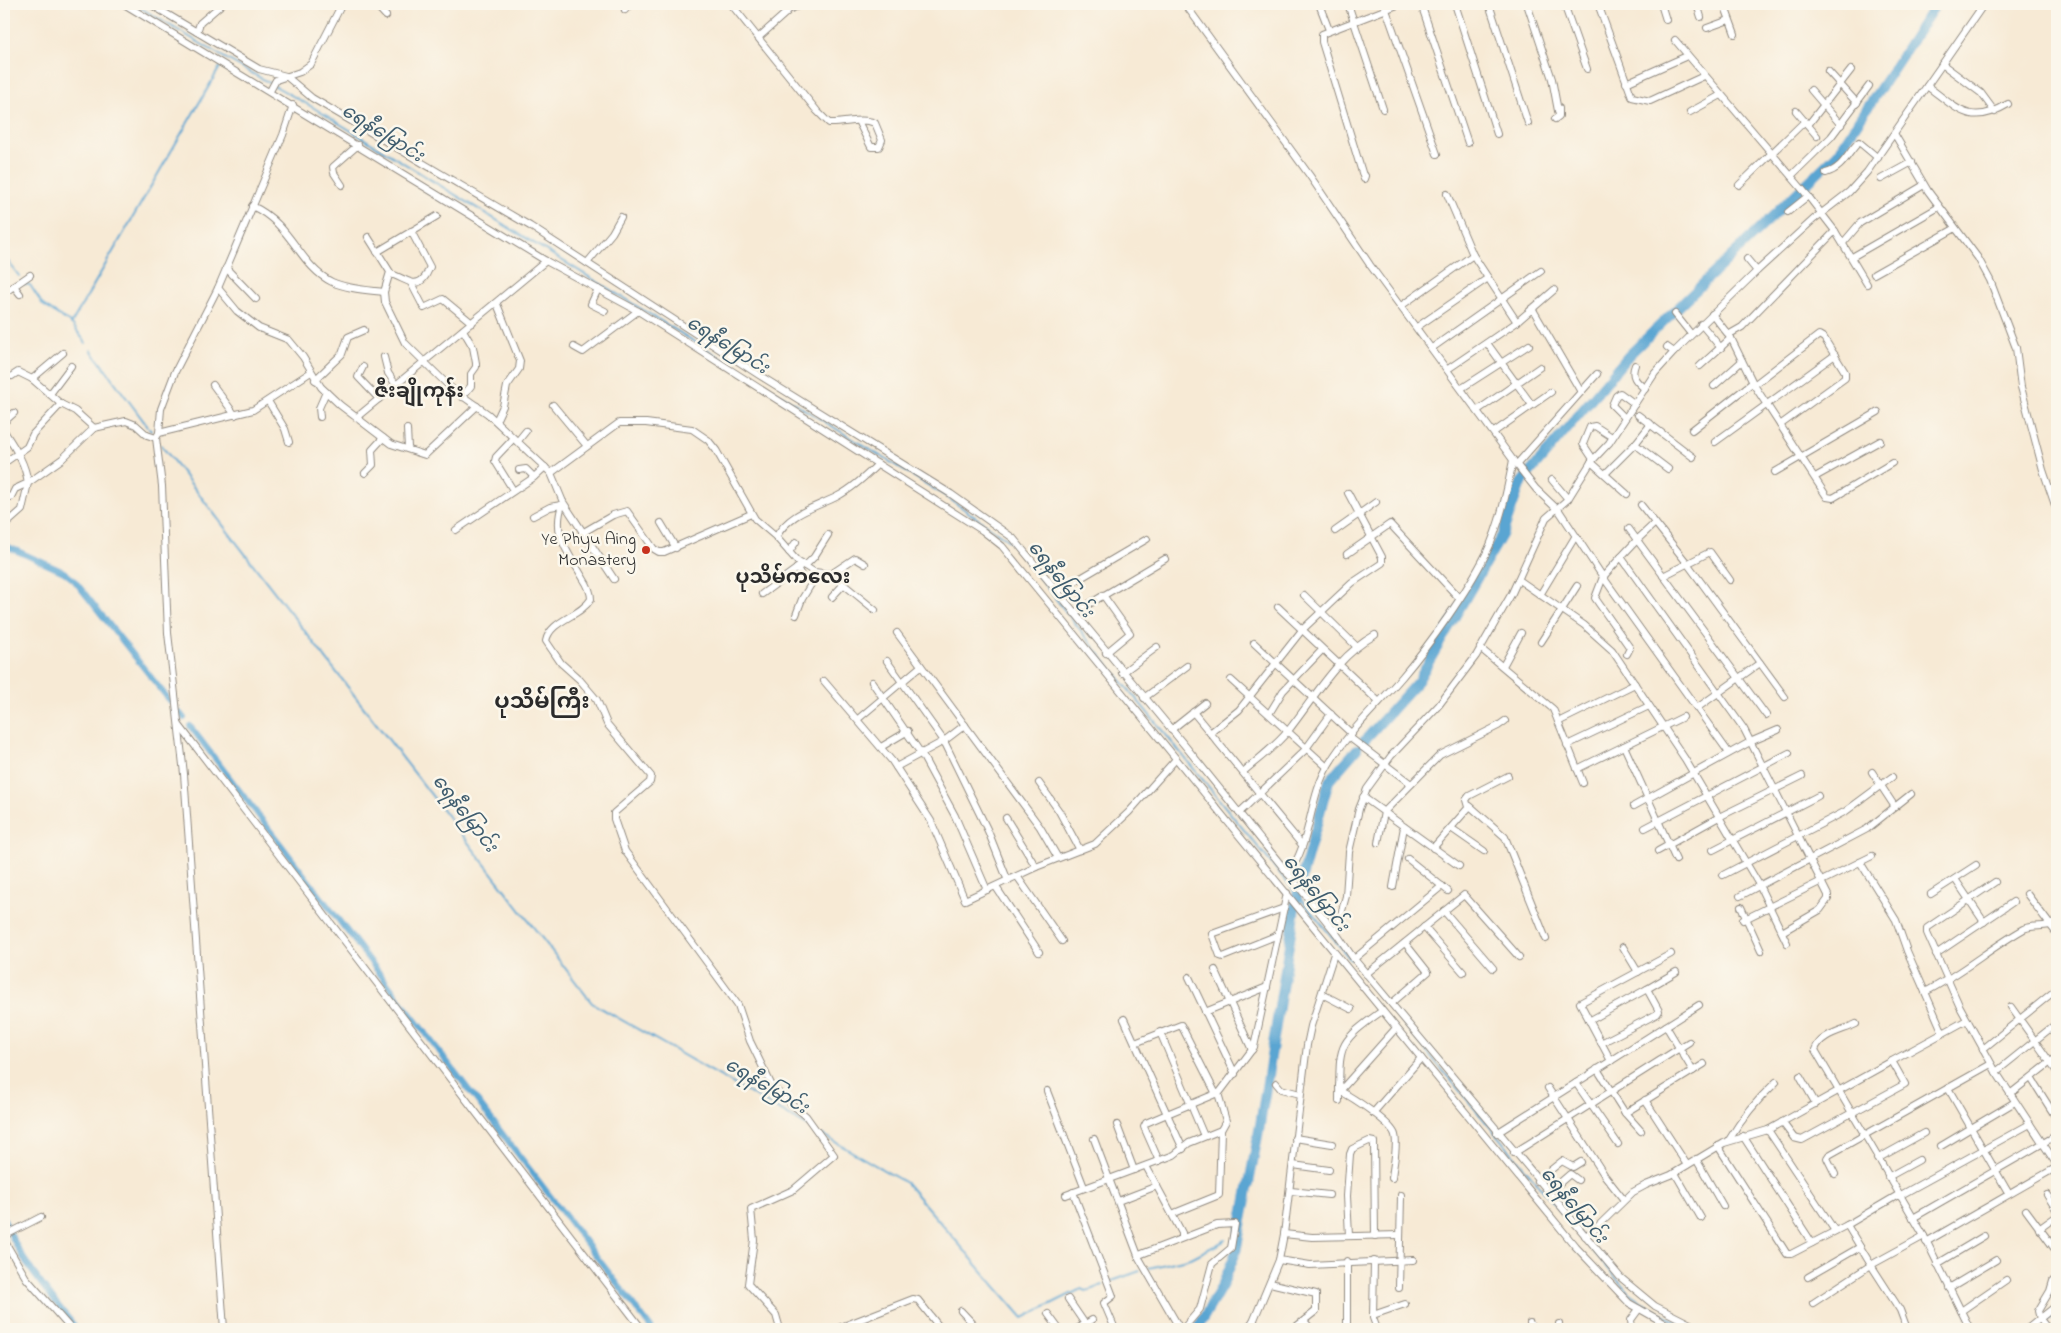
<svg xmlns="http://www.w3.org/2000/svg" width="2061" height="1333" font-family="'Indie Flower','Noto Sans Myanmar',sans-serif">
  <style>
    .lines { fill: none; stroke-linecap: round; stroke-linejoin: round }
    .stream { stroke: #5aa5d2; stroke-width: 2 }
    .canal { stroke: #5aa5d2; stroke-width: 6 }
    .river { stroke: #5aa5d2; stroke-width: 10 }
    .street-casing { stroke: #918a80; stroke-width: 8 }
    .street { stroke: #fff; stroke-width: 6 }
    .poi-dot { fill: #c8321e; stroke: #fbf7ec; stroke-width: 2 }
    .labels { text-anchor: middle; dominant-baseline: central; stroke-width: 5; stroke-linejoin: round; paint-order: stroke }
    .poi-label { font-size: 18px; fill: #2b2b2b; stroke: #fbf7ec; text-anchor: end }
    .water-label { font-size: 19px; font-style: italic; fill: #3e5c6e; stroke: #fbf7ec }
    .quarter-label { font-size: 20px; font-weight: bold; fill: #2b2b2b; stroke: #fbf7ec }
    .district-label { font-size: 22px; font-weight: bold; fill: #2b2b2b; stroke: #fbf7ec }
  </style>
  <rect width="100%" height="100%" fill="#fbf7ec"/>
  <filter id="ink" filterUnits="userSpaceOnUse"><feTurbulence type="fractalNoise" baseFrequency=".02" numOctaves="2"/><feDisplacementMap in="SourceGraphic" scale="10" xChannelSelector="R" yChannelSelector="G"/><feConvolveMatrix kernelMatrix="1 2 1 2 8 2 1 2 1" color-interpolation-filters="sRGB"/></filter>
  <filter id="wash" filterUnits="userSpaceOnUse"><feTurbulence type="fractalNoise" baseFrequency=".0096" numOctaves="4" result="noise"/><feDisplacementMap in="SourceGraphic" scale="20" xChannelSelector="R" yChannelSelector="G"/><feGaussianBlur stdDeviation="1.12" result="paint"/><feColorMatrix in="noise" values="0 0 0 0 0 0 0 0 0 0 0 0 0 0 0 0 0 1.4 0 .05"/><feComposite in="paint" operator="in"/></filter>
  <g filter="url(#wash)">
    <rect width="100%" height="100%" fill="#f7ead5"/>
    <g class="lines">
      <g class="stream">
        <path d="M134 4 225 58"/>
        <path d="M225 58 314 108 944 495 1012 543 1096 650 1351 960"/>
        <path d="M4 256 19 276"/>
        <path d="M24 284 30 285 43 305 72 324 86 343"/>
        <path d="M71 324 220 67"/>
        <path d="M91 350 151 431"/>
        <path d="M161 445 592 1003 809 1127"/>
        <path d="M1363 975 1628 1292 1651 1308 1690 1329"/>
        <path d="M823 1135 906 1183 1023 1318 1081 1289 1087 1291 1103 1285"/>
        <path d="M1149 1268 1191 1258 1226 1240"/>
        <path d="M1112 1281 1140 1271"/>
        <path d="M2036 1329 2057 1314"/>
      </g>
      <g class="canal">
        <path d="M4 545 64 572 74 580 170 701"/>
        <path d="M180 713 184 718"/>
        <path d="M190 726 652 1329"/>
        <path d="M4 1219C20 1261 49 1294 77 1329"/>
      </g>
      <g class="river">
        <path d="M1363 742 1418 681 1502 535 1521 483 1629 355 1837 154 1936 4"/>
        <path d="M1197 1329 1222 1286 1236 1252 1260 1125 1297 895 1329 781 1357 749"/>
      </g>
    </g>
  </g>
  <g filter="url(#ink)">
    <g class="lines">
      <defs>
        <g id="street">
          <path d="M124 4 546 261 638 311 983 531 1002 546 1575 1246 1629 1303 1675 1329"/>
          <path d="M150 4 259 69 286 76 312 98 530 226 759 375 951 494 1013 538 1186 747 1336 933"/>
          <path d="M375 4 386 16"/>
          <path d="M731 4 817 111 829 123C844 124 861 117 875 123L882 140 879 147H871L858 121"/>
          <path d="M1185 4 1310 176 1370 265 1513 460 1536 489 1557 509"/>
          <path d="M1319 4 1329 30"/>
          <path d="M1348 4 1383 109"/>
          <path d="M1384 4 1437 154"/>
          <path d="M1421 4 1468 143"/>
          <path d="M1455 4 1497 134"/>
          <path d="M1489 4 1528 123"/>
          <path d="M1527 4 1552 79 1558 111 1559 108V116L1555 119"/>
          <path d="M1564 4 1587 69"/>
          <path d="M1598 4 1632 97 1650 101 1704 76"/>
          <path d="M1661 4 1666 20"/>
          <path d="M1697 4 1701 17"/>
          <path d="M1724 4 1735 34"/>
          <path d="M625 10 630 4"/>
          <path d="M788 10 803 4"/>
          <path d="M1707 28 1729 20"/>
          <path d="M197 32 200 23 222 4"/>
          <path d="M759 37 787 12 788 4"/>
          <path d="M1675 40 1808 196"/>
          <path d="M1942 64 1981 93 1995 112"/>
          <path d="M1828 71 1857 103"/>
          <path d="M1626 83 1687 56"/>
          <path d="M1927 86C1958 109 1970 127 2008 104"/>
          <path d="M1811 90 1841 125"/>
          <path d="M270 91 276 80 300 72 311 64 342 4"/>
          <path d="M1796 111 1817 136"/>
          <path d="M1690 112 1721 95"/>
          <path d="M1808 125 1851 70"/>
          <path d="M1895 135 1928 191 1978 258 1990 280 2016 348 2021 387 2043 470 2057 511"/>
          <path d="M1826 173C1844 168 1847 153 1859 142L1878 158"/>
          <path d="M1365 176 1364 179 1322 42V34L1400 4"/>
          <path d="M1791 176 1831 137 1869 86"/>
          <path d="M1881 179 1912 162"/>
          <path d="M342 185 334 173 333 167 358 145"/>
          <path d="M1739 185 1805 121"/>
          <path d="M1447 194 1473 255 1517 322"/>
          <path d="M252 206C292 224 299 266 332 282 347 289 368 290 384 292"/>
          <path d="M1788 212 1808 196 1835 231 1867 284"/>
          <path d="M368 237 390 272 384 292 385 302 405 343 451 388 488 414 551 473"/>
          <path d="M1843 243 1860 223 1924 185"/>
          <path d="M377 252 437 216"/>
          <path d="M1852 257 1939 207"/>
          <path d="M1747 259 1757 271"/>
          <path d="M587 263 612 233 621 217"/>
          <path d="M226 268 256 299"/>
          <path d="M390 274C402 276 414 290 424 278 427 275 428 270 430 267L411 231"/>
          <path d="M1874 274 1954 229"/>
          <path d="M411 283 424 308 443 299 472 323"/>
          <path d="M14 286 20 294"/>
          <path d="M218 288 237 311 259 328 289 340 303 357 321 387 340 405 391 444 425 455 477 406"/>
          <path d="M598 289 591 304 605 311"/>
          <path d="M4 293 30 275"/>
          <path d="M1401 306 1473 255"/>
          <path d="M1532 308 1581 392"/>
          <path d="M1675 314 1691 334"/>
          <path d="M1712 314 1731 338 1754 385 1827 497 1833 498 1892 463"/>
          <path d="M1701 324 1721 348"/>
          <path d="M1417 327 1488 278"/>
          <path d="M1728 335 1742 327 1835 231"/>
          <path d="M1487 343 1532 405"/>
          <path d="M574 347 583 352 638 311"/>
          <path d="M1667 347 1674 352"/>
          <path d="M1432 348 1541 271"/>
          <path d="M384 357 388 373 396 385"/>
          <path d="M1635 365C1630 377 1637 382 1645 389"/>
          <path d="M1700 366 1731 338"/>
          <path d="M363 367 358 377 379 399"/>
          <path d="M1448 369 1517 322 1554 290"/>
          <path d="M12 376 18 372 32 379 61 404"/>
          <path d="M32 379 63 353"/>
          <path d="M315 380 342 354 348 337 364 330"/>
          <path d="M213 385 235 415"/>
          <path d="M1754 385 1819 335 1824 338 1845 372V378L1780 425"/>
          <path d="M1714 386 1742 361"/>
          <path d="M1462 388 1529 345"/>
          <path d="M50 394 71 366"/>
          <path d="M462 397 471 386V374L476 367V363L473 347 463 330"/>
          <path d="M268 401 285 429 289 442"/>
          <path d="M553 405 587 446"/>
          <path d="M1478 410 1540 367"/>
          <path d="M1638 415 1693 457"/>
          <path d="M320 417 319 408 326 392"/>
          <path d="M357 417 546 261"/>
          <path d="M1625 418 1612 405 1616 396 1620 393 1635 404"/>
          <path d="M496 421 503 406 507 386 519 369 520 361 497 304"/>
          <path d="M4 422 14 413"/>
          <path d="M407 429 408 448"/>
          <path d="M1692 430 1752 383"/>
          <path d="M4 431C15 448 25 462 28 483L15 489 11 497"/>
          <path d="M1494 432 1551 392"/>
          <path d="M159 433 253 410 311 372"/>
          <path d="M517 442 526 431"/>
          <path d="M1715 442 1835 355"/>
          <path d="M1635 444 1668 469"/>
          <path d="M1593 459 1583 444 1590 427 1595 426 1612 437"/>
          <path d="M1591 462 1627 494"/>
          <path d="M4 463 27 447 33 434 61 404 75 411 94 428"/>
          <path d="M1517 464 1597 374"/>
          <path d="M519 470 526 469 534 477"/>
          <path d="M1775 472 1878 412"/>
          <path d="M365 473 373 465 372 450 383 438"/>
          <path d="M1605 474 1635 444 1651 424"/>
          <path d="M1815 477 1880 441"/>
          <path d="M1552 480 1568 499"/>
          <path d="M513 490 495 461 496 457 513 439"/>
          <path d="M563 502C551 535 567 550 583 578 587 584 591 591 591 599 580 617 550 620 546 641L561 663 580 680 597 700 607 724 651 776 650 782 614 813V819L625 851 738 1005 750 1041 773 1088 806 1116 834 1155 793 1190 751 1209 754 1240 748 1284 776 1315 780 1329"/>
          <path d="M1641 505 1687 563 1785 697"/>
          <path d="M1558 509 1603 577 1595 598 1630 648 1627 654"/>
          <path d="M533 516 550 507 561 505"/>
          <path d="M661 523 676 548"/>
          <path d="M4 526 22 510 28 483 62 459 94 428 126 421 136 425 147 435 156 438"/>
          <path d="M1629 529 1637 540 1655 523"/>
          <path d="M456 530 533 478 545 467"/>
          <path d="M1335 531 1376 502"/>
          <path d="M582 533 613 515 627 511 654 549 659 552H664L751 514"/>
          <path d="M776 537C790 512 815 508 838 496 853 488 866 476 878 464"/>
          <path d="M789 552 796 542"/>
          <path d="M1347 554 1390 524 1459 598"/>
          <path d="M1621 557 1637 540 1766 715"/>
          <path d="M805 566 814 557 828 535"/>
          <path d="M831 574 855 558 865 564"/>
          <path d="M1663 576 1710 552 1730 580"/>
          <path d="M614 579 563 502 551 473 619 423H646L692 429 708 440 716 450 755 519 776 537 797 561 814 572 831 574 875 610"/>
          <path d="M1519 580 1584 625 1612 650 1685 759 1758 883 1787 943"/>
          <path d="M797 581 801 575 797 568"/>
          <path d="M1057 592 1147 539"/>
          <path d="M762 594 803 564"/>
          <path d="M1103 595 1130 633 1106 653"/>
          <path d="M1304 595 1356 646"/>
          <path d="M1540 595 1575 537"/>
          <path d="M832 597 843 585"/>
          <path d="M1278 607 1379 702"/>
          <path d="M1074 613 1165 559"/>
          <path d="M796 615 802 599 818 573"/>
          <path d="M897 633 1040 827 1058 858"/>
          <path d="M1541 642 1577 586"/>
          <path d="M1254 643 1352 734"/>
          <path d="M1480 648 1553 709 1583 783"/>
          <path d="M887 661 944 741 988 831 1008 881"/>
          <path d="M1503 666 1521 633"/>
          <path d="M1122 673 1157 647"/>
          <path d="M1231 680 1327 767"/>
          <path d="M824 681 892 761 931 821 965 900 1036 867 1095 844 1129 812 1176 759"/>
          <path d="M872 682 922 755 955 816 987 890"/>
          <path d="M1144 698 1187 666"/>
          <path d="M1697 708 1760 663"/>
          <path d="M1193 712 1302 845"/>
          <path d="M1269 714 1283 691 1322 650"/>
          <path d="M858 719 921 666"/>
          <path d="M1558 722 1635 684"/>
          <path d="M179 725 642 1329"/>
          <path d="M1171 730 1205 703"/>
          <path d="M1210 733 1239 710 1302 630 1352 583 1382 563V557L1348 493"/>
          <path d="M1349 737 1411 784"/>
          <path d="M1567 745 1649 706"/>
          <path d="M1624 746 1676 860"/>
          <path d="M881 747 908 731"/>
          <path d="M1729 753 1603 577 1621 557 1744 729 1828 895V899L1820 910 1782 932"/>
          <path d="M896 767 944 741 965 725"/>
          <path d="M1577 769 1683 717"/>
          <path d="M1243 772C1258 759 1275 747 1288 731 1315 697 1337 656 1375 635"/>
          <path d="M1872 772 1895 807"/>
          <path d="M1039 783 1059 811 1080 850"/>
          <path d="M1363 797 1459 866"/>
          <path d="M1634 806 1750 742 1778 730"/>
          <path d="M1468 807 1466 800 1469 796 1508 776"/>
          <path d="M1239 813 1305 750 1331 714"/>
          <path d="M1006 818 1036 867"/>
          <path d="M1451 828 1484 851"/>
          <path d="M1645 828 1789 753"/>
          <path d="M1378 843 1384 812 1440 755 1498 726 1505 721"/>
          <path d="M1433 848 1470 806 1505 837 1546 939"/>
          <path d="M1713 850 1818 796"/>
          <path d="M1658 851 1719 817 1802 776"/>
          <path d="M1408 859 1448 891"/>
          <path d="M1860 862 1896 920 1907 951 1943 1033"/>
          <path d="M1288 874C1312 843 1308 798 1329 764 1348 732 1378 705 1402 677 1430 644 1467 592 1486 554 1500 525 1507 491 1513 460"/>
          <path d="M1723 875 1846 811 1892 777"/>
          <path d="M1017 876 1062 941"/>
          <path d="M1955 879 1984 922"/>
          <path d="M1995 882 1927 928V933L1959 1005 1996 1072 2057 1165"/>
          <path d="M996 887 1039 952"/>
          <path d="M1393 887 1404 827"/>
          <path d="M1931 894 1976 865"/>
          <path d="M2027 894 2057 934"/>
          <path d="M1740 896 1867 829 1911 794"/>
          <path d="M1741 907 1761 951"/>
          <path d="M1444 911 1493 968"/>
          <path d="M1743 920 1872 856"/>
          <path d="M1424 927 1463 972"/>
          <path d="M1278 935 1223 957 1220 956 1212 934 1284 908"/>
          <path d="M1623 947 1638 972"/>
          <path d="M1936 954 2013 902"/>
          <path d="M1354 959 1442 886"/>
          <path d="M1215 970 1252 1050"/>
          <path d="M1366 974 1464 895 1519 957"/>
          <path d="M1189 977 1235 1074"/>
          <path d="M1647 989 1676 972"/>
          <path d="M1925 992C1961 974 1990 948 2024 929 2035 923 2047 930 2057 921"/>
          <path d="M1322 994 1351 1009"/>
          <path d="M1392 1003 1428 972 1405 943"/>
          <path d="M2011 1007 2057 1072"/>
          <path d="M1205 1012 1267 987"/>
          <path d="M1124 1019 1167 1114 1220 1092 1254 1047 1287 893"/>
          <path d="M1589 1021 1647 989 1659 1011 1657 1014 1601 1043"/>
          <path d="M1856 1024C1842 1031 1820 1034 1815 1050L1924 1236 1970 1329"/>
          <path d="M1666 1026 1693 1071"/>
          <path d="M1160 1032 1204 1136"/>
          <path d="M1135 1043 1181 1025 1216 1094"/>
          <path d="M1983 1049 2057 989"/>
          <path d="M1611 1061 1580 1003 1671 954"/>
          <path d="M1892 1061 1967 1020"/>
          <path d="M1597 1069 1625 1113 1641 1131"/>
          <path d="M1996 1072 2057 1023"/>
          <path d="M1800 1076 1816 1104"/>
          <path d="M2031 1078 2057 1119"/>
          <path d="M1276 1083 1281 1089 1300 1094"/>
          <path d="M1576 1083 1618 1144"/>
          <path d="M1339 1086 1340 1091C1352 1097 1392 1123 1395 1135 1398 1147 1393 1166 1392 1178"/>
          <path d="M1548 1088 1605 1176 1624 1200"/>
          <path d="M1948 1088 2009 1194"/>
          <path d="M1047 1091 1084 1187"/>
          <path d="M1340 1091 1396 1028"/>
          <path d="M2010 1094 2057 1057"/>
          <path d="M1645 1100 1687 1165"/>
          <path d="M1339 1101C1340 1046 1335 1044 1382 1011"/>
          <path d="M1373 1113 1421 1058"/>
          <path d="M1625 1113 1704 1064"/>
          <path d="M1117 1125 1134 1170"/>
          <path d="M1768 1130 1835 1231"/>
          <path d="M1497 1133 1699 1005"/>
          <path d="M1743 1136 1812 1243"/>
          <path d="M1295 1138 1332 1144"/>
          <path d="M1094 1139 1139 1258 1180 1329"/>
          <path d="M1729 1140C1742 1118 1758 1099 1776 1082"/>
          <path d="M1718 1146 1787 1254H1791L1847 1225"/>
          <path d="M1941 1146 2015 1102"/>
          <path d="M1514 1153 1689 1042"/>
          <path d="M1696 1159 1723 1206"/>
          <path d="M1877 1159 1924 1133"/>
          <path d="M1159 1161 1144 1127 1146 1123 1167 1114 1183 1149"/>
          <path d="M1293 1165 1329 1170"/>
          <path d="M1146 1166 1182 1233V1237"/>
          <path d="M1675 1173 1701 1218"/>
          <path d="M1835 1174 1827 1158 1829 1155 1991 1064"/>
          <path d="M1888 1177 1919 1160"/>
          <path d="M1537 1181 1562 1161 1573 1167 1581 1162"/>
          <path d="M1291 1191 1329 1195"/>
          <path d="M1073 1192 1113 1296 1104 1303 1115 1329"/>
          <path d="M1548 1193 1570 1174 1578 1180"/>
          <path d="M1066 1195 1174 1155 1189 1143 1221 1130 1226 1121 1218 1093"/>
          <path d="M1898 1195 1847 1225 1871 1265 1924 1236"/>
          <path d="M2047 1195 2057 1211"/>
          <path d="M1899 1196 2030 1124"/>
          <path d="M1118 1201 1157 1186"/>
          <path d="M2026 1210 2057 1252"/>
          <path d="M1172 1214 1219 1195 1221 1130"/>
          <path d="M1913 1218 2057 1135"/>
          <path d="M2039 1229 2057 1216"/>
          <path d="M1284 1234 1312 1237 1400 1235"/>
          <path d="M4 1236 41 1217"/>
          <path d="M1349 1236 1347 1196 1350 1154 1352 1149 1369 1141 1374 1142 1375 1236"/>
          <path d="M1585 1236 1593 1231 1633 1192 1646 1185 1671 1175 1724 1143 1768 1130 1892 1061 1905 1084 1802 1140 1794 1138 1782 1122"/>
          <path d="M4 1240 26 1278 71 1329"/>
          <path d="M1926 1242 2057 1167"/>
          <path d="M1139 1255 1217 1225 1235 1224 1231 1248 1212 1264 1200 1309 1183 1329"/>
          <path d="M1279 1260 1310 1265 1413 1260"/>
          <path d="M1374 1261 1373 1318 1377 1329"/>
          <path d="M1937 1264 1984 1236"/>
          <path d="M1808 1277 1860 1247"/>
          <path d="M1270 1283 1316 1294V1311L1293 1329"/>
          <path d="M1399 1288 1401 1195"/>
          <path d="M1949 1288 1996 1260"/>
          <path d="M1068 1299 1085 1324"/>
          <path d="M1813 1303 1871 1265 1900 1310 1907 1329"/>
          <path d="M961 1311 978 1329"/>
          <path d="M1961 1311 2006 1280"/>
          <path d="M1048 1314 1059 1329"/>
          <path d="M1373 1315 1405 1304"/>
          <path d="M1304 1321 1311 1329"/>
          <path d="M1253 1322 1261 1329"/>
          <path d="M1530 1323 1531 1329"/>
          <path d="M1559 1324 1560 1329"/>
          <path d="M2047 1328 2040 1319 2038 1311 2050 1291 2053 1281"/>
          <path d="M224 1329 184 774 168 633 162 486 156 438 159 433 161 409 175 372 218 288 283 135 293 105"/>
          <path d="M836 1329 913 1299 918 1300 941 1329"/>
          <path d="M1077 1329 1092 1320"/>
          <path d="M1247 1329 1253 1322 1279 1260 1284 1234 1307 1045 1311 1026 1334 954"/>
          <path d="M1347 1329V1261"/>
          <path d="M1632 1329 1631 1320 1639 1309"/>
          <path d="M1700 1329 1655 1306 1620 1277 1354 959 1336 933 1346 896 1349 852 1359 809 1367 789 1391 756 1439 705 1476 656 1512 593 1546 518 1568 499 1591 462 1609 443 1655 373 1674 352 1757 271 1814 219 1849 192 1867 172 1984 4"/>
          <path d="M2027 1329 2057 1305"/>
          <path d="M2049 1329 2057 1322"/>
        </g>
      </defs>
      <use href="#street" class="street-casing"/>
      <use href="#street" class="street"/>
    </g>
  </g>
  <circle class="poi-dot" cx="646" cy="550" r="5"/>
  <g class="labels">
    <g class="poi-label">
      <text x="636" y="540">Ye Phyu Aing<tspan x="636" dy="21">Monastery</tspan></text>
    </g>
    <g class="water-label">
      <text transform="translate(382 134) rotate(32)">ရေနီမြောင်း</text>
      <text transform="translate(727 346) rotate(32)">ရေနီမြောင်း</text>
      <text transform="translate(1060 580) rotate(51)">ရေနီမြောင်း</text>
      <text transform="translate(464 814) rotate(52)">ရေနီမြောင်း</text>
      <text transform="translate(1315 894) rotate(51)">ရေနီမြောင်း</text>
      <text transform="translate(766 1087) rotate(30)">ရေနီမြောင်း</text>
      <text transform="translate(1573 1206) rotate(50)">ရေနီမြောင်း</text>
    </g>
    <g class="quarter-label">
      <text x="419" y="392">ဇီးချိုကုန်း</text>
      <text x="793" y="578">ပုသိမ်ကလေး</text>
    </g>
    <g class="district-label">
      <text x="542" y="703">ပုသိမ်ကြီး</text>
    </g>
  </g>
  <rect width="2061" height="1333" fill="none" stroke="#fbf7ec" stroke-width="20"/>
</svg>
